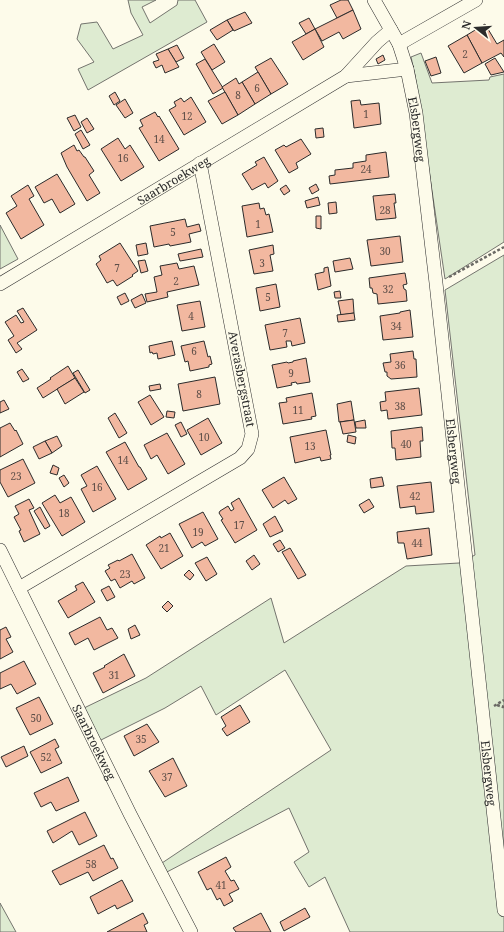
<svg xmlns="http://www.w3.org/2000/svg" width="504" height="932" font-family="'Noto Serif',serif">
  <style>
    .green { fill: #deebd1; stroke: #74746e }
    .building { fill: #f2b8a0; stroke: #2b2b2b }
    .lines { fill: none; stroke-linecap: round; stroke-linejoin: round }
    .street-casing { stroke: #2b2b2b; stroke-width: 14 }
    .path { stroke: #6a6964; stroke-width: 2.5; stroke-dasharray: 3 2; stroke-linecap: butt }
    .street { stroke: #fdfbea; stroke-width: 13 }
    .labels { text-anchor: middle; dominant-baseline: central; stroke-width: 3; stroke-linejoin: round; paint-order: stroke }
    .number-label { font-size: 10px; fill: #5d4e48 }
    .street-label { font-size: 12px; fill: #2b2b2b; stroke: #fdfbea }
  </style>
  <rect width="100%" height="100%" fill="#fdfbea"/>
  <g class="green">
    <path d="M128 0H156L142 7 150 23 177 5 178 0H195L207 22 88 90 78 69 94 62 77 39 81 24 97 22 113 49 143 35 131 13Z"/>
    <path d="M421 53 432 83 489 80 490 77 504 74V242L445 279 415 75 411 57Z"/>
    <path d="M0 225 18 259 0 269Z"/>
    <path d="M504 255V932H350L325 877 309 887 294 862 309 852 289 808 165 873 162 863 331 750 285 670 216 715 201 686 165 708 99 741 84 708 146 678 271 598 284 643 406 566 459 563 475 555 445 290Z"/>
    <path d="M0 903 16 932H0Z"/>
  </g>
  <g class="building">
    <path d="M341 0H348L353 10 337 18 330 5Z"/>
    <path d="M353 10 361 29 343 39 339 32 322 41 315 29Z"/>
    <path d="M245 12 252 23 234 31 227 20Z"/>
    <path d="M309 18 315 29 306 34 299 23Z"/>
    <path d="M227 20 233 30 217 40 210 30Z"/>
    <path d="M485 24 497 44 504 40V57L501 53 482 63 467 35Z"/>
    <path d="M315 29 324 47 303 60 292 42Z"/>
    <path d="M467 35 482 63 464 73 448 46Z"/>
    <path d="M214 44 225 62 212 70 201 52Z"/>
    <path d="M177 45 184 58 176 62 168 49Z"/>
    <path d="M168 49 179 67 165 73 162 65 156 68 153 62 159 60 156 54Z"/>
    <path d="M383 55 385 60 378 64 376 59Z"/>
    <path d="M436 57 441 73 431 76 425 61Z"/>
    <path d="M271 58 288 84 271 94 255 67Z"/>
    <path d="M495 58 504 72 491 75 485 64Z"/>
    <path d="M205 59 223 88 213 94 196 64Z"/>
    <path d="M258 72 271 94 255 104 242 82Z"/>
    <path d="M236 78 239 84 242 82 255 104 238 115 222 87Z"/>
    <path d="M115 92 120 101 114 105 109 96Z"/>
    <path d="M225 92 238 115 222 124 208 101Z"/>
    <path d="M191 97 206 122 184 135 169 110 176 106 174 102 181 98 184 102Z"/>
    <path d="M125 99 133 113 125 118 116 105Z"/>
    <path d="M360 100 361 105 379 103 381 124 354 128 351 101Z"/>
    <path d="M155 112 158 117 159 116 179 149 159 161 139 128 143 126 140 120Z"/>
    <path d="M75 115 81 127 74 131 67 118Z"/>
    <path d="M87 118 94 129 87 133 81 122Z"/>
    <path d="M323 128 324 137 316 138 315 129Z"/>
    <path d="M81 130 90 145 83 149 75 134Z"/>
    <path d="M118 138 125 149 130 145 144 167 121 181 101 149Z"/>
    <path d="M301 139 311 154 296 163 298 168 289 173 275 150 284 145 286 147Z"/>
    <path d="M74 145 77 151 79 150 84 157H85L94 171 89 175 100 193 87 201 67 167 61 153Z"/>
    <path d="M386 152 389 177 330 184 329 176 335 175V170L353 168V163L366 161V155Z"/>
    <path d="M264 157 278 181 268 188 265 183 252 190 242 174 257 165 255 162Z"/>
    <path d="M57 174 75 204 60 213 52 199 44 203 35 187Z"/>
    <path d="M316 184 319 190 312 194 309 188Z"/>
    <path d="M28 185 34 196 29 199 44 225 21 239 6 213 17 206 11 196Z"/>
    <path d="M286 185 290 191 284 195 280 189Z"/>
    <path d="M395 194 396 203H394L396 218 376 220 373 196Z"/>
    <path d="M318 197 320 205 307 208 305 201Z"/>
    <path d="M336 202 337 213 329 214 328 203Z"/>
    <path d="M259 203 260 209 264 208 266 215 269 214 273 232 247 237 242 206Z"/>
    <path d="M316 216H321V229L316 228Z"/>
    <path d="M185 219 187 227 199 224 201 231 189 234 191 242 170 246 169 244 154 247 150 226Z"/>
    <path d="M400 236 403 262 371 266 367 240Z"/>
    <path d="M120 243 138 271 132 275 133 276 117 286 113 280 107 283 96 264 101 260 99 256Z"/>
    <path d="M146 243 148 254 138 256 136 245Z"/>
    <path d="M273 245 274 254 270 255 273 271 254 274 249 250Z"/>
    <path d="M201 249 203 257 180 261 178 254Z"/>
    <path d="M350 258 353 269 335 272 333 261Z"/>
    <path d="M145 260 148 271 141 273 138 261Z"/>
    <path d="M177 263 179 269 194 266 199 285 167 292 168 297 147 302 145 294 157 292 154 277 162 275 160 266Z"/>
    <path d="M328 267 331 286 318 290 315 274 324 272V268Z"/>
    <path d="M405 273 407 284 403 285 404 289 406 290 407 301 378 304 377 294 373 293 372 288H370L369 278Z"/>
    <path d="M276 284 280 307 260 311 256 288Z"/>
    <path d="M340 291 341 298H335L334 292Z"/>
    <path d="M125 293 129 301 121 305 117 297Z"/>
    <path d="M142 294 146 303 135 308 131 300Z"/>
    <path d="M353 299 354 313 341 315 338 301Z"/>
    <path d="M200 301 205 327 182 331 177 305Z"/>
    <path d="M23 308 37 330 17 343 22 349 16 353 8 340 14 336 5 322 16 315 21 323 24 322 17 311Z"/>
    <path d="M410 310 413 337 383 340 380 316 400 313V312Z"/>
    <path d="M354 313 355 320 338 322 337 315Z"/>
    <path d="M300 318 305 343 292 346 291 341H286L287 347 270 350 265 325Z"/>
    <path d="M172 341 175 355 158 359 157 353 153 354 152 352 150 353 149 346Z"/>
    <path d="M204 341 208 357 210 356 212 364 209 365V367L190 371 188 361 185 362 181 346Z"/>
    <path d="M413 351 414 359H416L417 377 391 379 387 376V372H385L383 363 391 362 390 354Z"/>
    <path d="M306 358 310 382 297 384 296 382 291 383 292 385 277 388 272 365 287 362 288 363 293 362V361Z"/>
    <path d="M68 366 75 378 43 398 37 388 51 379 50 378Z"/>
    <path d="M22 369 29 379 23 382 17 372Z"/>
    <path d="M78 370 90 390 85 393 73 373Z"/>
    <path d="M215 377 220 404 183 411 178 384Z"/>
    <path d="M75 378 84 392 65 404 57 389Z"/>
    <path d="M160 384 161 389 150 391 149 386Z"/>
    <path d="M419 388 422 415 388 419 387 410 381 411 380 402 386 401 385 392Z"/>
    <path d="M312 393 316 416 311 417 312 419 283 424 279 403 287 402 286 398Z"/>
    <path d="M150 395 164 417 151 425 138 402Z"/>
    <path d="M4 400 9 409 0 413V402Z"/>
    <path d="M351 401 354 420 339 422 337 404Z"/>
    <path d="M167 411 175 412 174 418 166 417Z"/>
    <path d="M115 413 127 433 119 438 108 418Z"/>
    <path d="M208 418 222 443 201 455 187 430Z"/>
    <path d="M354 420 356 432 343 434 340 422Z"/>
    <path d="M365 420 366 428H356L355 422Z"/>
    <path d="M181 422 187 434 181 437 175 425Z"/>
    <path d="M10 423 15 431 16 430 23 444 0 457V428Z"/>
    <path d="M422 427 423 441H420L421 457 396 460 395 448H392L391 431Z"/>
    <path d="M326 430 331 455H330L331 459 321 461 320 457 295 463 290 437Z"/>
    <path d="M167 433 185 464 168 474 157 455 151 459 144 445Z"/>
    <path d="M348 435 356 437 355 444 347 442Z"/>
    <path d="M57 436 62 446 52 453 45 441Z"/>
    <path d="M45 441 52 453 39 459 33 447Z"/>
    <path d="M125 442 139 467H140L147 479 128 490 106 452Z"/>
    <path d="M23 459 35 483 8 497 0 482V470Z"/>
    <path d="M53 465 59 468 57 475 50 473Z"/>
    <path d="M97 466 116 499 93 512 81 489 87 486 81 475Z"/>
    <path d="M64 475 69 483 64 487 59 478Z"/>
    <path d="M284 477 297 499 288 504 285 500 273 508 262 490Z"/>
    <path d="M382 477 384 486 371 488 370 479Z"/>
    <path d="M431 482 434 512 416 514 415 506 400 508 397 486Z"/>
    <path d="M55 495 60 503 71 497 85 522 62 536 42 503Z"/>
    <path d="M239 498 257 530 235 543 221 520 223 519 219 513 220 511 228 506 231 511 234 509 231 503Z"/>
    <path d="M29 499 34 508 29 510 40 534 24 542 19 531 21 530 14 517 19 514 15 506Z"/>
    <path d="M369 499 374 507 364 513 359 505Z"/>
    <path d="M40 507 50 526 45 529 34 511Z"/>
    <path d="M203 512 218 539 205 546 202 542 192 548 179 524Z"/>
    <path d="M275 516 283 531 270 537 263 524Z"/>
    <path d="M429 528 432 555 407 559 404 543H398L397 532Z"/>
    <path d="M170 533 183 556 161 569 146 545 160 536 161 538Z"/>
    <path d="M280 540 285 548 278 552 273 544Z"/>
    <path d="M290 548 306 575 298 579 282 552Z"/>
    <path d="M132 554 145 578 134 584 132 581 120 588 115 579 111 581 105 571 110 568 108 565 118 560 119 561Z"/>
    <path d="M254 555 260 564 252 570 246 561Z"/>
    <path d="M207 557 217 574 206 581 195 563Z"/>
    <path d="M189 570 194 575 190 580 184 575Z"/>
    <path d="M83 582 95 602 68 618 58 601 77 590 75 586Z"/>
    <path d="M109 586 115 597 107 601 101 590Z"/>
    <path d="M168 601 173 606 167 612 162 607Z"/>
    <path d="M100 617 107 630 112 628 118 638 94 650 88 638 75 645 69 633Z"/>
    <path d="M135 625 140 635 131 639 128 629Z"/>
    <path d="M6 627 11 637 6 639 13 652 0 659V630Z"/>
    <path d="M124 654 135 676 103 693 93 673 105 667 104 666Z"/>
    <path d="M24 661 36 684 17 694 11 684 0 689V673Z"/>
    <path d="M39 697 53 724 30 735 16 708Z"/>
    <path d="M240 705 250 722 227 736 222 729 226 726 221 717Z"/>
    <path d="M147 724 159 742 134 756 124 736Z"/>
    <path d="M55 739 59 747 55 749 62 763 41 773 30 752Z"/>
    <path d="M24 746 28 756 6 767 1 757Z"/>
    <path d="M173 758 187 786 165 797 149 771Z"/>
    <path d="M68 777 79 801 56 811 51 802 41 807 34 793Z"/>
    <path d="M85 812 97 836 79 845 72 831 53 843 47 831Z"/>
    <path d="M104 845 111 859 113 858 118 868 93 881 88 872 60 885 52 871Z"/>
    <path d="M226 857 231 867 225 871 231 881 234 880 239 889 229 894 233 901 224 906 220 898 217 900 211 888 207 890 198 872Z"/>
    <path d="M122 880 133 901 117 909 115 905 98 914 90 897Z"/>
    <path d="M305 908 310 917 284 931 280 922Z"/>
    <path d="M143 913 148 923 144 925 147 932H107Z"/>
    <path d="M261 913 271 932H236L233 928Z"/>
  </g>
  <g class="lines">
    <defs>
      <g id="street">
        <path id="s1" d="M374 0 399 44 407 69 416 113 436 283 504 910"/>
        <path d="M399 44 476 0"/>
        <path d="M346 76 407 69"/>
        <path id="s2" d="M0 284 346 76 377 42 391 30"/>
        <path id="s3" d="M0 550 130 814 191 932"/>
        <path d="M19 588 240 458 248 449 252 434 200 163"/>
      </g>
    </defs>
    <use href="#street" class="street-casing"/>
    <g class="path">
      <path d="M449 277 504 247"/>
      <path d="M497 705 503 707 504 705"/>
      <path d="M494 706 504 700"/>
    </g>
    <use href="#street" class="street"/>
  </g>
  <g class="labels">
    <g class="number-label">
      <text x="465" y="54">2</text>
      <text x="257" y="88">6</text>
      <text x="238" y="95">8</text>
      <text x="366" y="114">1</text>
      <text x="187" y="116">12</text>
      <text x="159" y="139">14</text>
      <text x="123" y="158">16</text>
      <text x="366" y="169">24</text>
      <text x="385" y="210">28</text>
      <text x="258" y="224">1</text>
      <text x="173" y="232">5</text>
      <text x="385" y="251">30</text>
      <text x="262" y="263">3</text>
      <text x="117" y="268">7</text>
      <text x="176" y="281">2</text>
      <text x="388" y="289">32</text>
      <text x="268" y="297">5</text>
      <text x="191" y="316">4</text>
      <text x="396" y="326">34</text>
      <text x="285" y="333">7</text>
      <text x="194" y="351">6</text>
      <text x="400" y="365">36</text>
      <text x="291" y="373">9</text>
      <text x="199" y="394">8</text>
      <text x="400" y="406">38</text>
      <text x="298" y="410">11</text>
      <text x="204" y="437">10</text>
      <text x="406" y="444">40</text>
      <text x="310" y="446">13</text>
      <text x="123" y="460">14</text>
      <text x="16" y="476">23</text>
      <text x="97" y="487">16</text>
      <text x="415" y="496">42</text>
      <text x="64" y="513">18</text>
      <text x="239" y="525">17</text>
      <text x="198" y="532">19</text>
      <text x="417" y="543">44</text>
      <text x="164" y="548">21</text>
      <text x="125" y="574">23</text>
      <text x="114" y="675">31</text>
      <text x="36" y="718">50</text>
      <text x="141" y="739">35</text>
      <text x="46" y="757">52</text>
      <text x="167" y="777">37</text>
      <text x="91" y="864">58</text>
      <text x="221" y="885">41</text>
    </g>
    <g class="street-label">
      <text stroke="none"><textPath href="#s1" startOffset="138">Elsbergweg</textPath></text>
      <text stroke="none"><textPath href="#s2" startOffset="202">Saarbroekweg</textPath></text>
      <text transform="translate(242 379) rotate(79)">Averasbergstraat</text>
      <text stroke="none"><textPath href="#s1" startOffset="462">Elsbergweg</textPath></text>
      <text stroke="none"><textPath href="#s3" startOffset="214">Saarbroekweg</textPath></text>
      <text stroke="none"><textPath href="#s1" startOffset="786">Elsbergweg</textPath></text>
    </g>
  </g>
  <g transform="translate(476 28) rotate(287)" stroke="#fdfbea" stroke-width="3" paint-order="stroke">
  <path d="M0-3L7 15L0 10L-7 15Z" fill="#2b2b2b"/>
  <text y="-6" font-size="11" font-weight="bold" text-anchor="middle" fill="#2b2b2b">N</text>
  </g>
</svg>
